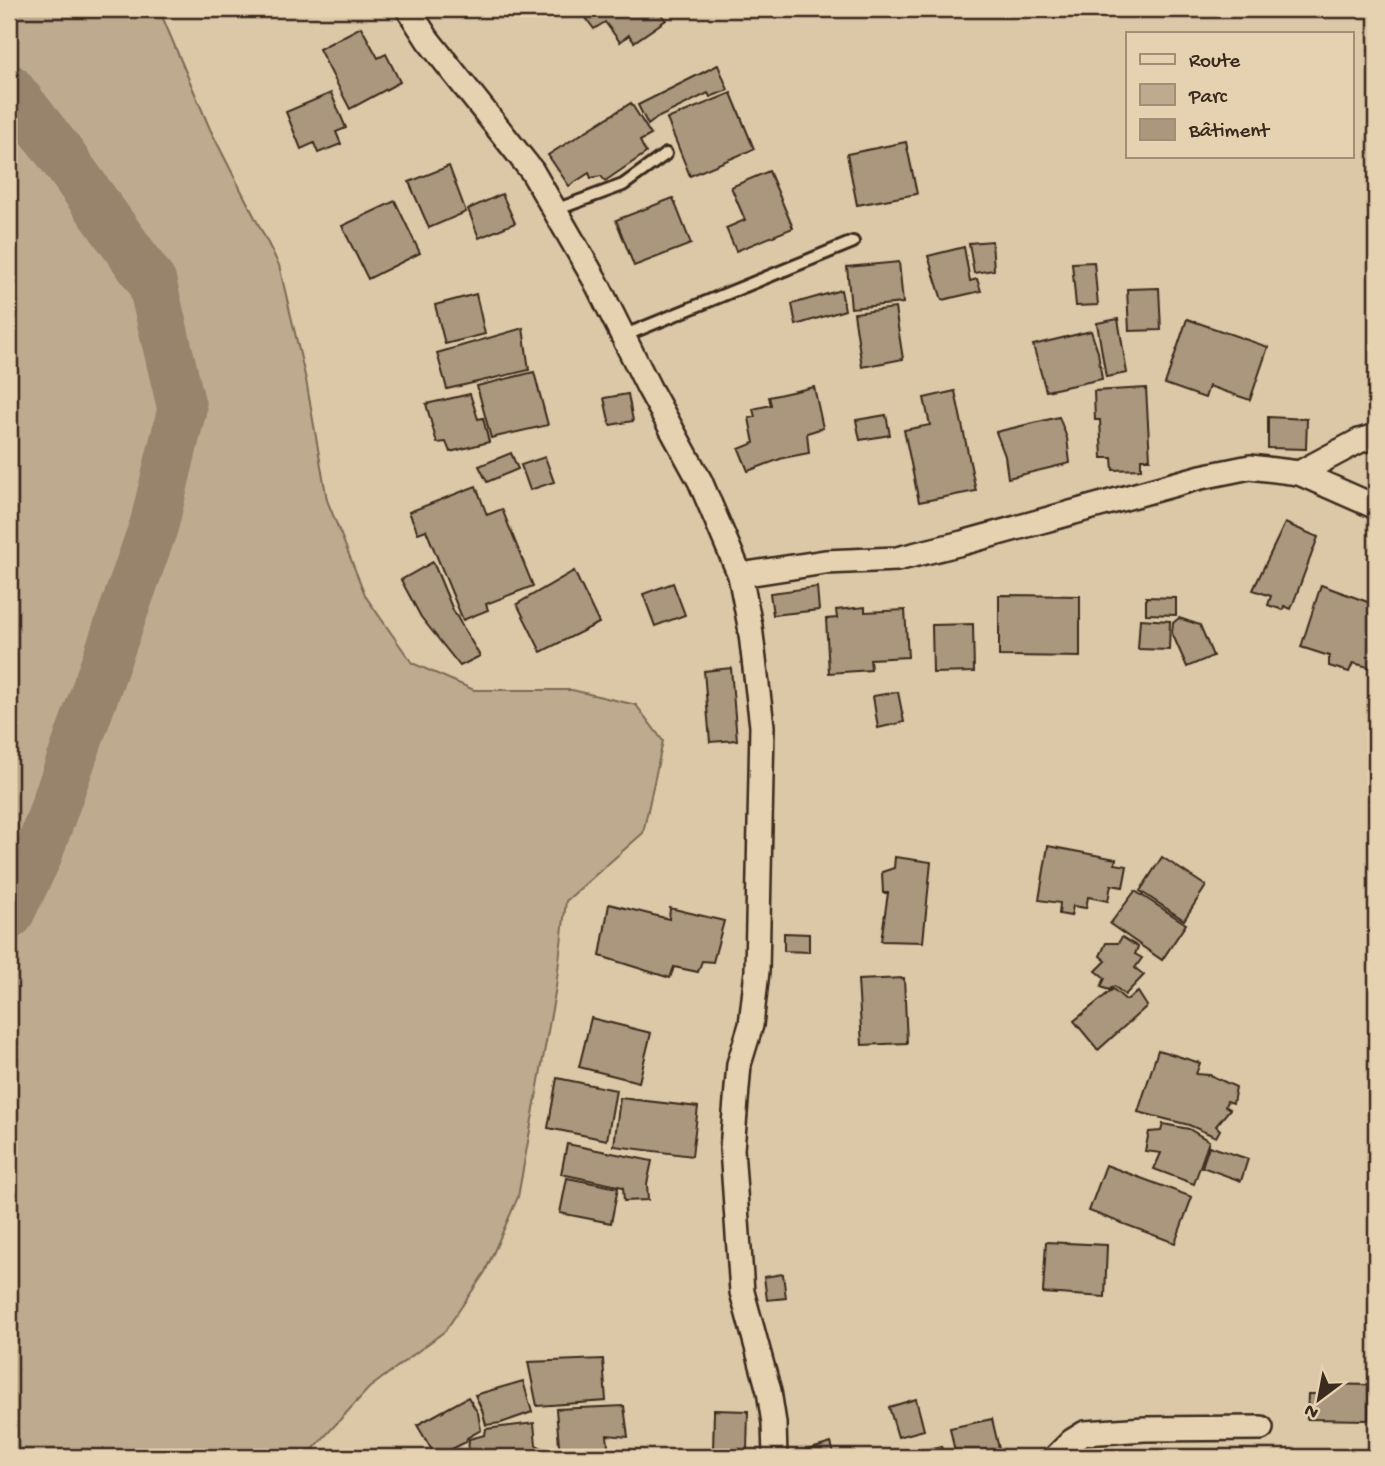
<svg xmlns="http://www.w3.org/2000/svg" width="1385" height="1466" font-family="'Gochi Hand',sans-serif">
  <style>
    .green { fill: #beaa8e; stroke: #7c6a56; stroke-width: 2 }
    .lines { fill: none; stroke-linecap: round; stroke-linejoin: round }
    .river { stroke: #98846d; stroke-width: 49 }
    .building { fill: #aa977d; stroke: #3b2a1e; stroke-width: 2 }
    .service-casing { stroke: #3b2a1e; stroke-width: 16 }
    .minor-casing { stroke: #3b2a1e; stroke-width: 28 }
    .service { stroke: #e6d1b0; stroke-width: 10 }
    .minor { stroke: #e6d1b0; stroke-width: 23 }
  </style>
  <rect width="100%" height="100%" fill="#dcc7a7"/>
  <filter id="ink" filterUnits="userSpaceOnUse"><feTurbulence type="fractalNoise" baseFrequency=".0143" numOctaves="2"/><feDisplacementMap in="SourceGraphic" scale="14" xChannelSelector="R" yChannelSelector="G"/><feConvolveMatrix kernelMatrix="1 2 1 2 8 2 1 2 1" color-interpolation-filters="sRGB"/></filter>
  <g filter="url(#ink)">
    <path class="green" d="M9 9H159L210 129 279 265 306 380 327 500 366 597 412 663 474 690H572L636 705 663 741 643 833 566 901 556 987 518 1197 485 1272 445 1331 369 1388 306 1457H9Z"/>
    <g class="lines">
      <path class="river" d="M9 88 56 148 152 282 182 409 154 525 37 857 9 915"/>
    </g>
    <g class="building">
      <path d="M579 9H657L666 20 634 42 629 35 620 42 605 22 594 29Z"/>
      <path d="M361 27 378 58 386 54 400 82 350 109 319 49Z"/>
      <path d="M718 65 728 90 710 97 708 93 657 118 648 125 638 105Z"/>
      <path d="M331 93 346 128 336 132 341 144 318 153 314 143 301 149 286 112Z"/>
      <path d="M731 93 754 149 690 176 667 119Z"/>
      <path d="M631 103 651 135 640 141 646 153 605 181 601 176 591 178 589 173 569 186 548 155Z"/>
      <path d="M906 142 917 194 857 205 847 154Z"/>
      <path d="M449 166 466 212 429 228 409 182Z"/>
      <path d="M769 171 793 228 736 251 726 228 745 220 731 187Z"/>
      <path d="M502 194 515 223 479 238 468 209Z"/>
      <path d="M673 198 691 244 634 266 616 220Z"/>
      <path d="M395 201 420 253 368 279 342 226Z"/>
      <path d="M992 241 994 270 974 273 969 243Z"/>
      <path d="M964 247 970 281 977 279 981 291 942 300 928 256Z"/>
      <path d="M899 262 903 303 851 308 847 267Z"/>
      <path d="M1094 262 1098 305 1076 306 1072 263Z"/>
      <path d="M1159 288 1161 330 1129 331 1127 289Z"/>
      <path d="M841 290 845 310 796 325 792 304Z"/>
      <path d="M476 294 485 334 445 344 435 305Z"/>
      <path d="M895 308 903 359 862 367 854 313Z"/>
      <path d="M1118 319 1127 373 1106 377 1097 323Z"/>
      <path d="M1187 319 1268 347 1250 400 1209 386 1205 398 1165 384Z"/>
      <path d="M523 328 529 370 447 389 437 353Z"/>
      <path d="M1091 331 1098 352 1102 379 1046 391 1033 345Z"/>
      <path d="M534 372 548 425 491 438 477 386Z"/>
      <path d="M814 387 823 428 807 433 809 453 783 458 748 471 739 449 754 443 749 418 755 417 753 409 771 405 769 397Z"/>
      <path d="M1146 388 1150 459H1141V469L1113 470 1112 458H1102L1100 420H1095L1094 391Z"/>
      <path d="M955 391 976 491 919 502 904 430 930 425 924 398Z"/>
      <path d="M470 394 478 419 483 418 489 442 450 452 446 442 437 443 426 404Z"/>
      <path d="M628 394 633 421 610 425 604 398Z"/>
      <path d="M886 415 890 435 860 440 856 420Z"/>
      <path d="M1059 417 1067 438 1070 463 1008 478 1005 456 996 432Z"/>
      <path d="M1268 417 1307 419 1306 449 1268 448Z"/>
      <path d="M511 453 518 469 487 482 479 466Z"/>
      <path d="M545 457 554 482 530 490 521 465Z"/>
      <path d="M476 486 487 515 502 509 533 586 486 604 488 610 463 620 426 530 418 533 409 512Z"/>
      <path d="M1285 523 1318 537 1291 609 1284 606 1283 610 1268 605 1271 596 1253 590Z"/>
      <path d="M433 562 453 610 480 656 460 666 421 617 401 580Z"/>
      <path d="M574 571 599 623 541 652 517 604Z"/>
      <path d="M673 583 685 615 655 626 643 594Z"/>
      <path d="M1321 585 1376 605V669L1353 663 1349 672 1329 666V656L1301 647Z"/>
      <path d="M817 587 819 610 773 615 770 593Z"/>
      <path d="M999 595 1080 596V657L999 656Z"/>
      <path d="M1146 597 1176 598V615L1146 614Z"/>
      <path d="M865 607V612L905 610 908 657 870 659 871 670 829 673 826 619 837 618 836 610Z"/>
      <path d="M1179 618 1200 625 1213 656 1187 667 1172 633 1173 623Z"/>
      <path d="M1140 619 1170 621 1169 650 1138 649Z"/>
      <path d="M973 624 974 672 933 673 932 625Z"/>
      <path d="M731 668 737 740 710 742 704 671Z"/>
      <path d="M898 692 904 722 878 728 873 696Z"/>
      <path d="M1048 846 1116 859 1115 864 1127 866 1123 887 1111 885 1108 901 1088 897 1086 908 1073 906 1071 916 1059 914 1060 903 1039 900Z"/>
      <path d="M895 857 931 862 923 942 881 941 888 893H883L882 872 894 868Z"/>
      <path d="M1162 857 1206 886 1184 920 1140 891Z"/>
      <path d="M1135 891 1186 924 1162 960 1110 924Z"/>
      <path d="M609 904 669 919 670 908 724 921 713 962 702 961 698 972 674 967 670 978 600 956Z"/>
      <path d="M784 933 809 934V952L784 951Z"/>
      <path d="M1122 937 1138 947 1135 954 1142 958 1135 968 1144 975 1125 995 1114 986 1109 990 1101 987 1105 978 1096 971 1106 961 1100 956 1106 943H1118Z"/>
      <path d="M904 978 907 1043 862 1045 858 980Z"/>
      <path d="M1113 989 1126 1000 1138 992 1147 1006 1098 1050 1074 1021Z"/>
      <path d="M591 1018 651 1033 639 1082 579 1067Z"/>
      <path d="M1158 1050 1200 1063 1196 1074 1210 1075 1236 1087 1233 1103 1227 1101 1225 1106 1230 1109 1216 1126 1220 1130 1216 1137 1189 1125 1138 1112Z"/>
      <path d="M557 1078 616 1090 607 1140 548 1128Z"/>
      <path d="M620 1098 698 1107 692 1156 614 1146Z"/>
      <path d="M1163 1124 1189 1129 1209 1141 1194 1184 1154 1169 1161 1153 1145 1151 1149 1132 1161 1131Z"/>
      <path d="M567 1144 652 1161 647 1184 648 1200 624 1201 623 1187 561 1174Z"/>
      <path d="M1209 1146 1248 1159 1241 1181 1202 1167Z"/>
      <path d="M1106 1165 1192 1197 1175 1243 1089 1211Z"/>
      <path d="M567 1178 618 1188 611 1223 560 1213Z"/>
      <path d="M1046 1242 1107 1245 1105 1297 1043 1293Z"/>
      <path d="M783 1274 786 1298 767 1300 764 1277Z"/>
      <path d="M603 1359 606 1401 537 1406 528 1362Z"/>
      <path d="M523 1381 532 1412 501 1423 486 1425 482 1410 475 1395Z"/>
      <path d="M1325 1384 1369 1385 1368 1420 1307 1419 1308 1394H1325Z"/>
      <path d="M468 1397 478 1413 481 1430 467 1438 466 1442 436 1457 417 1425Z"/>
      <path d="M916 1399 924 1430 898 1437 889 1407Z"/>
      <path d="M624 1406 628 1437 607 1435 609 1457H560L556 1409Z"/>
      <path d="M714 1410 748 1411 747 1452 713 1451Z"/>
      <path d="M992 1419 1001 1457H956L950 1428Z"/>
      <path d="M534 1423 536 1445 546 1450V1457H457L468 1454 469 1439 485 1435 486 1429Z"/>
      <path d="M831 1443 835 1457H803L801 1452Z"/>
      <path d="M941 1446 944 1457H904L903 1455Z"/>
      <path d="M1339 1453 1340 1457H1278Z"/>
    </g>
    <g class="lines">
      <defs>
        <g id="service">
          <path d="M555 210 623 185 666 154"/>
          <path d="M623 336 853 242"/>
        </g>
        <g id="minor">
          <path d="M408 9 428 40 532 171 595 280 649 388 700 481 740 575 750 626 762 726 757 971 751 1025 739 1064 732 1149 742 1292 769 1391 774 1423 775 1457"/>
          <path d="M1299 473 1359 441 1376 436"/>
          <path d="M740 575 825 562 897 559 962 543 1201 477 1250 467 1299 473 1376 507"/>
          <path d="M1056 1457 1072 1441 1085 1433 1145 1429 1261 1428"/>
        </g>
      </defs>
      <use href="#service" class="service-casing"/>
      <use href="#minor" class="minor-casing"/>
      <use href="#service" class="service"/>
      <use href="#minor" class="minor"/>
    </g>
  </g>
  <rect width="1385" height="1466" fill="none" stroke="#e6d1b0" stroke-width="35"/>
  <rect x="18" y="18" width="1350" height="1431" fill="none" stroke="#3b2a1e" stroke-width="2.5" filter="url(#ink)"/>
  <rect x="1126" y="32" width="228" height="126" fill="#e6d1b0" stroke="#a28e76" stroke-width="2"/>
  <rect x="1140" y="54" width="35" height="10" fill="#e6d1b0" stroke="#a28e76" stroke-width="2"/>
  <text x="1189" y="66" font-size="21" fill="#3b2a1e">Route</text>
  <rect x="1140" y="84" width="35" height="21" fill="#beaa8e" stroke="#a28e76" stroke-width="2"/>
  <text x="1189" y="102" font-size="21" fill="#3b2a1e">Parc</text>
  <rect x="1140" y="119" width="35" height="21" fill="#aa977d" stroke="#a28e76" stroke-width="2"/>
  <text x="1189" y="136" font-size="21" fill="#3b2a1e">Bâtiment</text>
  <g transform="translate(1319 1399) rotate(212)" stroke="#e6d1b0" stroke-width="5" paint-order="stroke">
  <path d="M0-5L12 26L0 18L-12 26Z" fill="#3b2a1e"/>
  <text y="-10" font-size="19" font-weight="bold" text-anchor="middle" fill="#3b2a1e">N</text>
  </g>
</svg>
